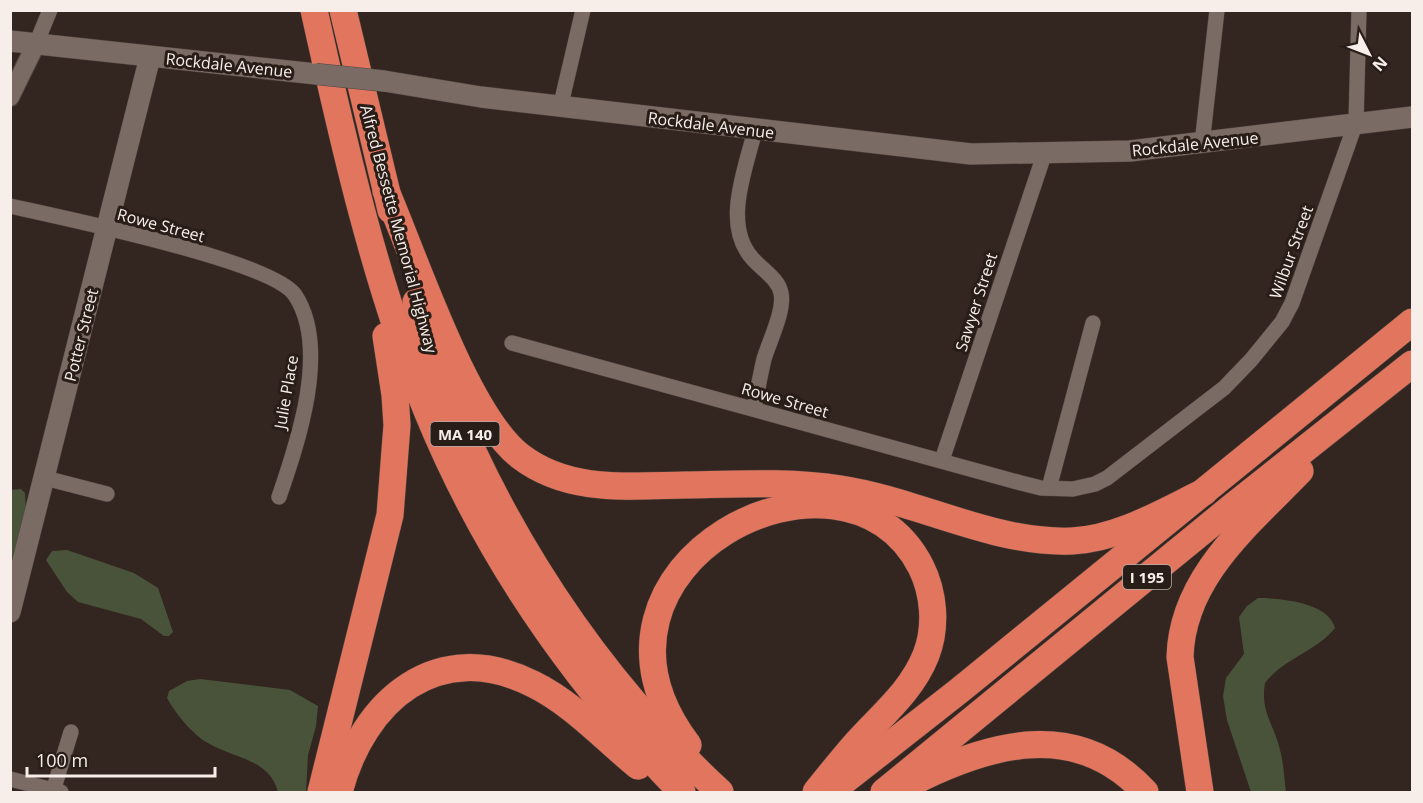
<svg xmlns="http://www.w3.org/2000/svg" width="1423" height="803" font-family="'Open Sans',sans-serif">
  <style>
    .green { fill: #49533a }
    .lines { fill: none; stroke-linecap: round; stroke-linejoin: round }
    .minor-casing { stroke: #504540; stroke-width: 16 }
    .tertiary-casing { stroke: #504540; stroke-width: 20 }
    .secondary-casing { stroke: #504540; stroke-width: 22 }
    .motorway-casing { stroke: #504540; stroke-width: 28 }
    .minor { stroke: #7a6b64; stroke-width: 15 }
    .tertiary { stroke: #7a6b64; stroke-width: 18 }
    .secondary { stroke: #7a6b64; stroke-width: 21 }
    .motorway { stroke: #e2755e; stroke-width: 27 }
    .secondary-bridge-casing { stroke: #504540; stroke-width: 22; stroke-linecap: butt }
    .secondary-bridge { stroke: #7a6b64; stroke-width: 21 }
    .labels { text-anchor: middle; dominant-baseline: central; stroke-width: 6; stroke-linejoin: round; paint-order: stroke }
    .shield { fill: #291d17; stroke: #b9afab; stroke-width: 1.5 }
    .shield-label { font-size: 15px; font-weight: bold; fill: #f7eeea }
    .street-label { font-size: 16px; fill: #f7eeea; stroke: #291d17 }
  </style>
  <rect width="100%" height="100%" fill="#332620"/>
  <g class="green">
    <path d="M21 489 25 493 26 509 11 576V490Z"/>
    <path d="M67 550 134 573 158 588 173 632 169 636H164L141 619 78 602 67 592 46 560 52 551Z"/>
    <path d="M1258 598C1279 598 1329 602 1335 628 1316 652 1284 658 1265 683 1260 712 1274 724 1280 750 1284 764 1284 779 1286 792H1251L1227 720 1223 696 1226 678 1244 654 1239 617 1247 606Z"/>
    <path d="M200 679 290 690 318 706 316 726 308 755 306 792H278C269 758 234 759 208 743 192 734 176 714 167 698L169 691 187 681Z"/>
  </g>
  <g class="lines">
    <defs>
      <g id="minor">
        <path d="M36 44 50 10"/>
        <path d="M561 104 583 10"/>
        <path d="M1202 144 1217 10"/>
        <path d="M10 206C60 217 272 261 295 295 330 348 298 442 279 497"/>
        <path d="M512 343 1021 483 1041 488 1073 489 1095 484 1107 478 1224 388 1251 360 1282 322 1292 303 1356 122 1359 10"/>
        <path d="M754 409C757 393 760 376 764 359 769 342 785 310 781 293 778 278 761 269 752 258 722 224 746 168 755 130"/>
        <path d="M942 460 1044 155"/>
        <path d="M45 478 107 494"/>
        <path d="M1049 488 1093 323"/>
        <path d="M10 779 61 792"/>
        <path d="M53 791 71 732"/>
      </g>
      <path id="tertiary" d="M10 97 36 44"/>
      <g id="secondary">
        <path d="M10 41 316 74"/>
        <path d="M384 81 481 97 971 154 1130 151 1412 117"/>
        <path d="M10 612 150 57"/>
      </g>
      <g id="motorway">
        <path d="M314 10C344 145 375 283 427 411 486 555 574 682 682 792"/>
        <path d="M343 10 391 210"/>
        <path d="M386 191C415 258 466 414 520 456 568 493 628 486 685 485 737 484 789 481 841 489 919 501 993 544 1072 541 1118 539 1163 512 1204 492"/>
        <path d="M416 302C471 486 578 661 720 792"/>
        <path d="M688 745C552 565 845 416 921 567 934 593 937 627 926 655 911 693 879 717 853 747 840 762 828 777 816 792"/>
        <path d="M911 783C989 743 1077 718 1145 792"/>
        <path d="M321 792 390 515 397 425 395 395 386 336"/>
        <path d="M339 792C363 700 438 636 533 684 572 703 605 739 638 766"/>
        <path d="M830 792 960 690 1412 322"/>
        <path d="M884 792 1232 507 1412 364"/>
        <path d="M1200 792 1180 657C1182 577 1249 524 1300 471"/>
      </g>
    </defs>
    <use href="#minor" class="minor-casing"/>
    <use href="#tertiary" class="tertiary-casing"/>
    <use href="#secondary" class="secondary-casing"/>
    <use href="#motorway" class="motorway-casing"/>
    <use href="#minor" class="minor"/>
    <use href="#tertiary" class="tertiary"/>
    <use href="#secondary" class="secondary"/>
    <use href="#motorway" class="motorway"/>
    <defs>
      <path id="secondary-bridge" d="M316 74 384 81"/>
    </defs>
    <use href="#secondary-bridge" class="secondary-bridge-casing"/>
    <use href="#secondary-bridge" class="secondary-bridge"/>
  </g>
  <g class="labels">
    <g class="shield">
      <rect x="430.5" y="422" width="69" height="24" rx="4.5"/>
      <rect x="1123" y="565" width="48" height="24" rx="4.5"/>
    </g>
    <g class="shield-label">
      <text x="465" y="434">MA 140</text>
      <text x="1147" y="577">I 195</text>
    </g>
    <g class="street-label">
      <text transform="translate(229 65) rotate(6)">Rockdale Avenue</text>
      <text transform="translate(711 125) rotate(7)">Rockdale Avenue</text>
      <text transform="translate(1195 144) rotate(-6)">Rockdale Avenue</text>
      <text transform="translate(161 225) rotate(15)">Rowe Street</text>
      <text transform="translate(399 229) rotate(75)">Alfred Bessette Memorial Highway</text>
      <text transform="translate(1291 252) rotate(-70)">Wilbur Street</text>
      <text transform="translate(976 302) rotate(-72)">Sawyer Street</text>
      <text transform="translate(81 335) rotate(-76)">Potter Street</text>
      <text transform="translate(286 392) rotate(-80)">Julie Place</text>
      <text transform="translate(785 400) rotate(16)">Rowe Street</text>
    </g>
  </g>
  <rect width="1423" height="803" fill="none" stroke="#f7eeea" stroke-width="24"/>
  <g transform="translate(1369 54) rotate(132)" stroke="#291d17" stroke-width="4.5" paint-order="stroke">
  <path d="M0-4.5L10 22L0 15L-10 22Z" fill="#f7eeea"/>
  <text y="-9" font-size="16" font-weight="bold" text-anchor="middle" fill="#f7eeea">N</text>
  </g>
  <path d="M27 767v9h188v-9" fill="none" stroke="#f7eeea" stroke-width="3"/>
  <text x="36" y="767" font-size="18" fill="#f7eeea" stroke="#291d17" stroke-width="4.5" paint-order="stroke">100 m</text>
</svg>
